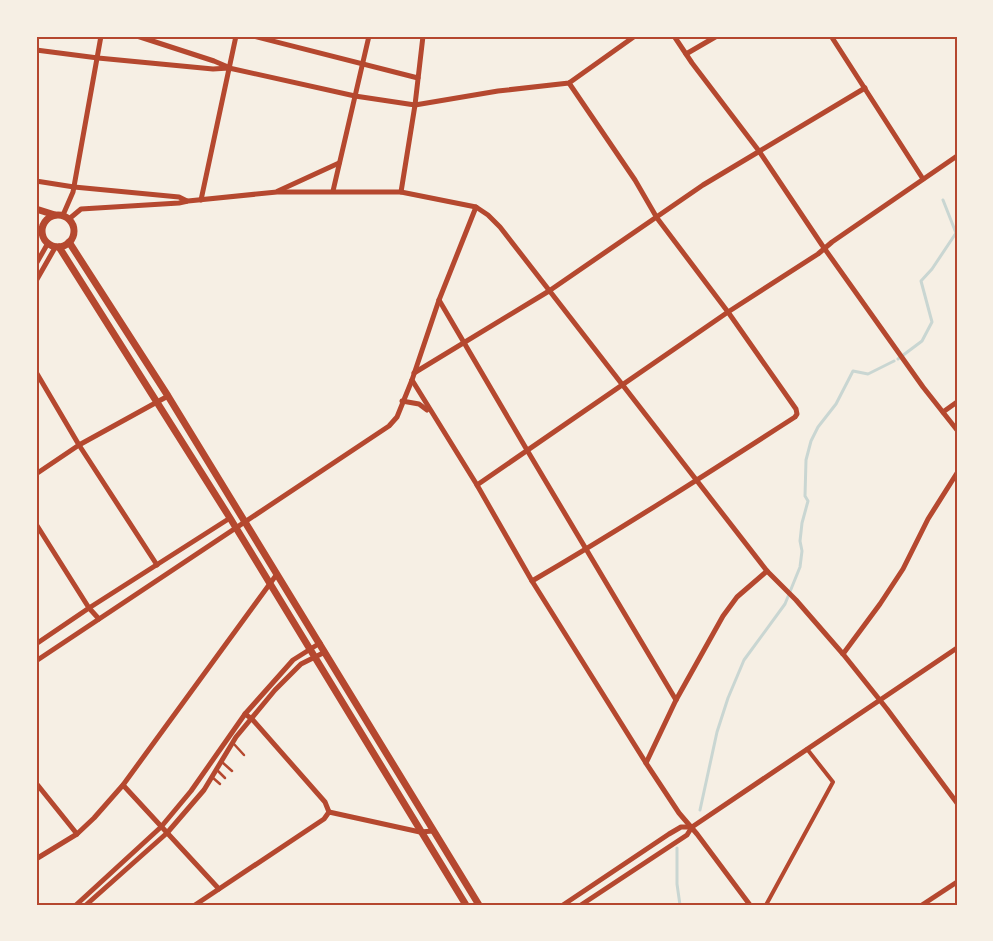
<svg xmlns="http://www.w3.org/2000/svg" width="993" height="941" font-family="'Roboto Serif',serif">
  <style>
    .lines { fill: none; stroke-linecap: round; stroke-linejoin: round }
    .stream { stroke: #c9d6d2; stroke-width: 3 }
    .service { stroke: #b5482f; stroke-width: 2.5 }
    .pedestrian { stroke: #b5482f; stroke-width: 4 }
    .minor { stroke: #b5482f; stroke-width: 5 }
    .tertiary { stroke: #b5482f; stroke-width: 7 }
    .neatline { fill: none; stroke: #b5482f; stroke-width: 2 }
  </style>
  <rect width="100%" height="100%" fill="#f6efe4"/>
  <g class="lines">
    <g class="stream">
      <path d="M898 359 922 341 932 322 921 281 932 269 956 233 943 200"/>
      <path d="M700 810 717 732 728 698 744 660 785 604 800 567 802 551 800 541 802 523 808 501 805 496 806 460 811 441 818 427 836 404 853 371 868 374 894 361"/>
      <path d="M677 848V884L680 905"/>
    </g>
    <g class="service">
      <path d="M233 743 244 755"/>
      <path d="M222 762 232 771"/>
      <path d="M217 770 225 778"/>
      <path d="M212 777 220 784"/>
    </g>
    <path class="pedestrian" d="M766 905 833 782 807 749"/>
    <g class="minor">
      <path d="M137 36 214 61 228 67"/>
      <path d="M253 36 418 78"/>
      <path d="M674 36 692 63 759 151 822 245 923 387 957 430"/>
      <path d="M831 36 923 179"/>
      <path d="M36 50 98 58 213 69 229 68 355 96 415 105 498 91 569 83 635 36"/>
      <path d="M686 54 717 36"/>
      <path d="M36 181 74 187 179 197 187 201"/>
      <path d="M278 191 339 163"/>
      <path d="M333 191 369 36"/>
      <path d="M401 192 415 105 423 36"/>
      <path d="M201 200 236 36"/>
      <path d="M63 215 73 192 101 36"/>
      <path d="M69 219 81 209 179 203 188 201 277 192H401L476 207 488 215 500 227 767 571 796 600 843 654 887 709 957 803"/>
      <path d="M36 264 48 243"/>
      <path d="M36 281 56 246"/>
      <path d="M439 300 527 450 676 700"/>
      <path d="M36 372 79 445 157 565"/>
      <path d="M414 373 549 291 703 185 865 88"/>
      <path d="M412 380 477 485 532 581 646 763 679 813 697 834 750 905"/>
      <path d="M402 401 419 404 427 410"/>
      <path d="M943 412 957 402"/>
      <path d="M36 474 79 445 168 396"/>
      <path d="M477 485 728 312 818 254 832 242 957 156"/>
      <path d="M36 524 89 608 99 619"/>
      <path d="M532 581C621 529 708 473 795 417L797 414 796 409 728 312 657 218 635 180 569 83"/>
      <path d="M36 644 89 608 230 518"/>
      <path d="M843 654 880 604 903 569 928 519 957 473"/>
      <path d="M36 661 389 426 397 417 412 380 439 300 476 207"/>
      <path d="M245 714 252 719 325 802 329 812"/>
      <path d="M646 763 676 700 723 616 737 597 767 571"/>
      <path d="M36 783 77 834"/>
      <path d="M123 785 219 889"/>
      <path d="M36 859 77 834 94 818 123 785 277 574"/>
      <path d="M76 905 161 827 191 791 245 714 293 660 320 643"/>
      <path d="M86 905 167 833 204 790 236 737 275 690 301 664 325 652"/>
      <path d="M195 905 324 819 329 812 420 832 433 831"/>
      <path d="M563 905 669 834 681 827H692"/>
      <path d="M581 905 687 835 692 827 957 648"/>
      <path d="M922 905 957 882"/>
    </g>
    <g class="tertiary">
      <path d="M36 209 55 215"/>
      <circle cx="58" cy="231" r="16"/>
      <path d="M69 242 168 396 479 905"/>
      <path d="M59 247 230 518 466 905"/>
    </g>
  </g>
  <rect width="993" height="941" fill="none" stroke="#f6efe4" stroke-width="75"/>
  <rect x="38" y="38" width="918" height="866" class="neatline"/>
</svg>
